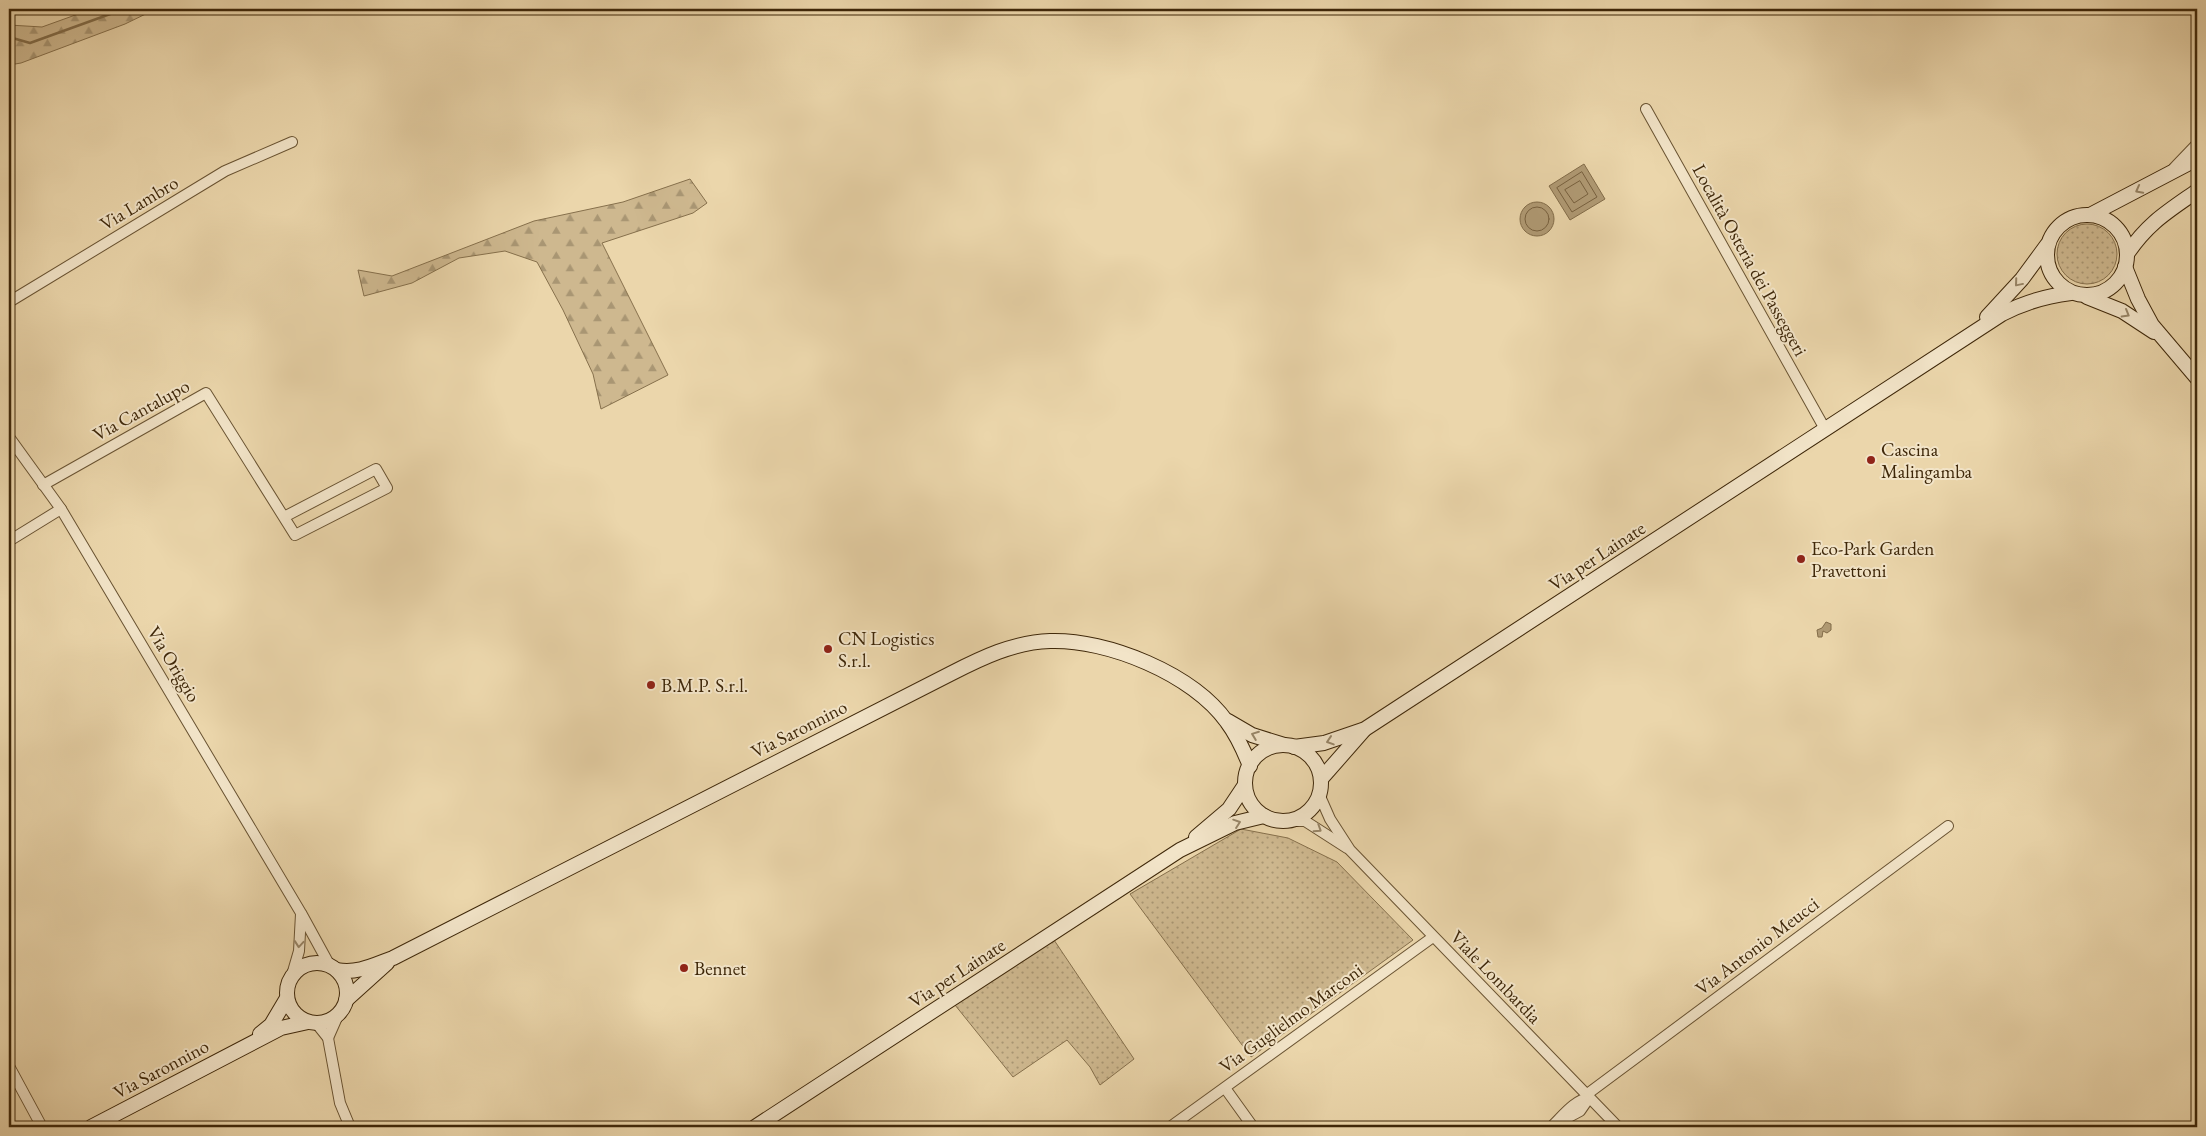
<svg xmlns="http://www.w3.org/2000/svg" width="2206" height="1136" font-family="'EB Garamond',serif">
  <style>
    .grass { fill: url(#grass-dots); stroke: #86704c }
    .forest { fill: url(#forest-firs); stroke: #86704c }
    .water { fill: #b09a74; stroke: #826c49 }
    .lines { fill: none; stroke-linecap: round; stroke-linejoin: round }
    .shore { stroke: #77603e; stroke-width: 1 }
    .stream { stroke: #826c49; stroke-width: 2.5 }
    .street-casing { stroke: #695332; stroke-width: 12 }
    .secondary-casing { stroke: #3e2709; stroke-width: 16 }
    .street { stroke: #f2e4c8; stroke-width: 10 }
    .secondary { stroke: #f2e4c8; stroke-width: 14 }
    .oneway { stroke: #988668 }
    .poi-dot { fill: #8f2418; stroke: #f2e4c8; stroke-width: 2 }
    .labels { text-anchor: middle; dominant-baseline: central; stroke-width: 4; stroke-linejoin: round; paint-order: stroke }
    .street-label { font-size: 19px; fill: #3e2709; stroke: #f2e4c8 }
    .poi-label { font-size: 19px; fill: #3e2709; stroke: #f2e4c8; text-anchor: start }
  </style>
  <defs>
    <pattern id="grass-dots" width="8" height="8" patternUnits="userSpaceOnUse" patternTransform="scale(1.25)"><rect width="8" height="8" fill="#ceb88f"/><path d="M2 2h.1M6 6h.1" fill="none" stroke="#a99673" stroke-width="1.8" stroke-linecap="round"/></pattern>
    <pattern id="forest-firs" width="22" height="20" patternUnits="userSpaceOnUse" patternTransform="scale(1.25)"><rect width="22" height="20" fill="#ceb88f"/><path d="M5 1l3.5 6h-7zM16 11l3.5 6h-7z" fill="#a99673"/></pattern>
  </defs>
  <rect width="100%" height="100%" fill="#ebd6ab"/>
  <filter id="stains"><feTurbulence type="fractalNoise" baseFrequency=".004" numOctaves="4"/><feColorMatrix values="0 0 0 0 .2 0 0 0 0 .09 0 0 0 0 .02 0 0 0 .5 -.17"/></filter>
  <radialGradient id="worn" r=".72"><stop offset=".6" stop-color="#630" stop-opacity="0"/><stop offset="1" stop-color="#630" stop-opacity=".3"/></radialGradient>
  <g class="grass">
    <circle cx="2087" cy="254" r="30"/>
    <path d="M1241 829 1288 838 1337 862 1413 940 1251 1057 1130 894Z"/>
    <path d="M1054 940 1134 1059 1100 1085 1090 1067 1067 1040 1013 1077 955 1005Z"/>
  </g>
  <g class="forest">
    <path d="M92 9H156L125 24 21 63 9 65V25L42 27Z"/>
    <path d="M690 179 707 203 693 213 602 243 668 375 601 409 593 374 563 310 537 262 505 251 459 258 412 283 364 296 358 270 392 276 534 221 623 202Z"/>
  </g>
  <g class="water">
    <path d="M1584 164 1605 199 1570 220 1549 186Z"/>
    <circle cx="1537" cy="219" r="17"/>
    <path d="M1826 622 1831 624V630L1827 633 1823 631 1822 637H1818L1817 630 1822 628Z"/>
  </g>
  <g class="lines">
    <g class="shore">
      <path d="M1582 172 1597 197 1572 212 1557 188Z"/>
      <path d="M1580 181 1588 194 1574 203 1565 190Z"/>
      <circle cx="1537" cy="219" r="12"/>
    </g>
    <path class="stream" d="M9 37 30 43 124 9"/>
    <defs>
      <g id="street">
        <path d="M1646 109 1825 429"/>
        <path d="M2174 168 2197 144"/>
        <path d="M9 302 225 171 292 142"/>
        <path d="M9 437 61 509 301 913 330 966"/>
        <path d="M43 485 206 393 295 535 387 488 376 469 284 517"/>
        <path d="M9 541 61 509"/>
        <path d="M1319 794 1330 819 1350 850 1618 1127"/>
        <path d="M1284 821H1305L1347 848"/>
        <path d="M292 975 299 951 301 914"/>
        <path d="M316 1023 328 1038 340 1103 350 1127"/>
        <path d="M328 1038 339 1013"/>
        <path d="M9 1066 42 1127"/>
        <path d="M1225 1088 1253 1127"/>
        <path d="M1586 1095 1948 826"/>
        <path d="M1565 1119 1580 1111 1589 1098"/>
        <path d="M1170 1127 1433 937"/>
        <path d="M1551 1127C1562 1117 1574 1100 1589 1098"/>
      </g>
      <g id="secondary">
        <circle cx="2087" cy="255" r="40"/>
        <path d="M2090 215 2197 159"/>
        <path d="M2127 254C2148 223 2167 212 2197 191"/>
        <path d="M2125 267 2138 299 2152 325 2197 378"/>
        <path d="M2087 297 2122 311 2154 332"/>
        <path d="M1987 317 2022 279 2047 245"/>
        <path d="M1228 721 1252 735 1284 745"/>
        <circle cx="1283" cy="783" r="38"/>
        <path d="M1294 747 1324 743 1365 729 2002 314C2025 302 2046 296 2071 293"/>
        <path d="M1321 779 1364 730"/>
        <path d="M1196 837 1229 809 1245 785"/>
        <circle cx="317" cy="993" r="30"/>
        <path d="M337 970C357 974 374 965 393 958L950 674C981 658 1014 642 1050 641 1107 639 1193 674 1227 722 1237 735 1244 751 1250 766"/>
        <path d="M346 1000 387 963"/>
        <path d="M260 1034 271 1025 287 998"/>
        <path d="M91 1127 281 1028 308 1022"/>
        <path d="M755 1127 1180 850 1235 823 1264 816"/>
      </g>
    </defs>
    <use href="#street" class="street-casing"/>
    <use href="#secondary" class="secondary-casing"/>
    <use href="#street" class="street"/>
    <use href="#secondary" class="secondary"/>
  </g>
  <defs><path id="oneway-chevron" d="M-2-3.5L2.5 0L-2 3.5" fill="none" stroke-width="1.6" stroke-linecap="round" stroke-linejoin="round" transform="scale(1.25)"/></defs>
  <g class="oneway">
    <use href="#oneway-chevron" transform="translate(2139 190) rotate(152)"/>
    <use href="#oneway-chevron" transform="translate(2018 283) rotate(130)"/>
    <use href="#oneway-chevron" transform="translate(2126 314) rotate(30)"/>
    <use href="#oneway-chevron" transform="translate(1255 735) rotate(-159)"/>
    <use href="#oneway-chevron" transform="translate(1330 741) rotate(162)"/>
    <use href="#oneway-chevron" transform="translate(1237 823) rotate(-19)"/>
    <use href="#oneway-chevron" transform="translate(1318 829) rotate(33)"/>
    <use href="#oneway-chevron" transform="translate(299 944) rotate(95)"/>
  </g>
  <g class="poi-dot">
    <circle cx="1871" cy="460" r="5"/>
    <circle cx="1801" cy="559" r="5"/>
    <circle cx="828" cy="649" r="5"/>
    <circle cx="651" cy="685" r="5"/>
    <circle cx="684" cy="968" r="5"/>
  </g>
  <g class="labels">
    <g class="street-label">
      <text transform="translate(139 203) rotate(-31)">Via Lambro</text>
      <text transform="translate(1750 260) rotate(61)">Località Osteria dei Passeggeri</text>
      <text transform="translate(141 410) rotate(-29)">Via Cantalupo</text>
      <text transform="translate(1597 556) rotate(-33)">Via per Lainate</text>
      <text transform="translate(174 664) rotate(59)">Via Origgio</text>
      <text transform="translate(799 729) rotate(-27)">Via Saronnino</text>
      <text transform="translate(1757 946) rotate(-37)">Via Antonio Meucci</text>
      <text transform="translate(957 973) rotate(-33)">Via per Lainate</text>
      <text transform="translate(1496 977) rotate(46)">Viale Lombardia</text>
      <text transform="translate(1291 1018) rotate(-36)">Via Guglielmo Marconi</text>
      <text transform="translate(161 1069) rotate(-28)">Via Saronnino</text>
    </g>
    <g class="poi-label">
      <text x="1881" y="449">Cascina<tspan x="1881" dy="22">Malingamba</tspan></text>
      <text x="1811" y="548">Eco-Park Garden<tspan x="1811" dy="22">Pravettoni</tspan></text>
      <text x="838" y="638">CN Logistics<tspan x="838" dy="22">S.r.l.</tspan></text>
      <text x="661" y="685">B.M.P. S.r.l.</text>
      <text x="694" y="968">Bennet</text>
    </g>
  </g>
  <rect width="2206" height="1136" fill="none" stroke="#ebd6ab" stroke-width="30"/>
  <rect x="10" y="10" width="2186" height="1116" fill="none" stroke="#3e2709" stroke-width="2.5"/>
  <rect x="15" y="15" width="2176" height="1106" fill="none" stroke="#3e2709"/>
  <rect width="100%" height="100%" filter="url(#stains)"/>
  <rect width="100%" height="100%" fill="url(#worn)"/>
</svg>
